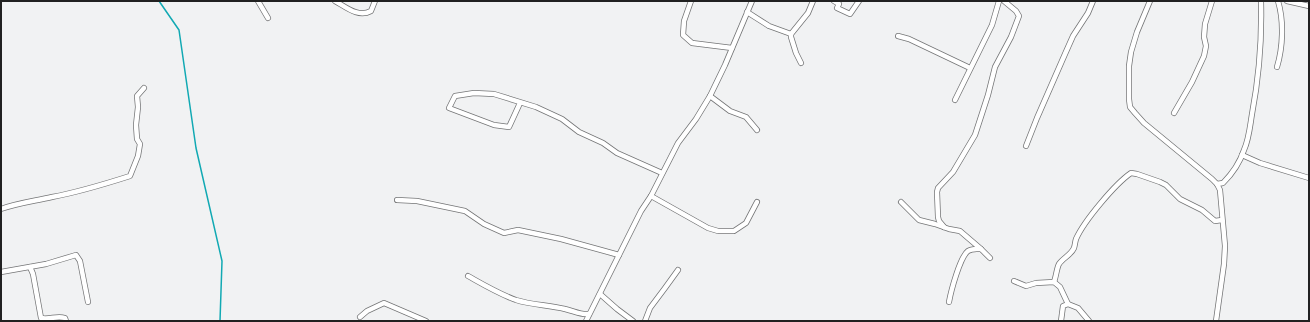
<svg xmlns="http://www.w3.org/2000/svg" width="1310" height="322" font-family="'Zilla Slab',serif">
  <style>
    .lines { fill: none; stroke-linecap: round; stroke-linejoin: round }
    .stream { stroke: #11a9b3; stroke-width: 1.5 }
    .minor-casing { stroke: #747576; stroke-width: 6 }
    .minor { stroke: #fff; stroke-width: 4.5 }
  </style>
  <rect width="100%" height="100%" fill="#f1f2f3"/>
  <g class="lines">
    <path class="stream" d="M159 1 179 30 196 148 222 261 220 321"/>
    <defs>
      <g id="minor">
        <path d="M258 1 268 18"/>
        <path d="M335 1C346 7 358 18 371 11L375 1"/>
        <path d="M691 1 684 21 683 35 692 43 732 48"/>
        <path d="M834 1 839 4 837 8 850 14 859 1"/>
        <path d="M1150 1 1137 32 1131 52 1129 66V99L1130 107 1135 113 1144 123 1212 179 1217 184 1220 190 1225 246 1224 264 1216 321"/>
        <path d="M1287 1 1309 6"/>
        <path d="M747 12 769 26 791 34"/>
        <path d="M898 36 909 39 970 68"/>
        <path d="M801 63 796 53 791 37V34L808 13 813 1"/>
        <path d="M1277 67C1283 47 1284 21 1278 1"/>
        <path d="M710 96 730 111 746 117 757 130"/>
        <path d="M955 100 992 25 999 1"/>
        <path d="M520 103 509 127 494 125 449 108 455 96 474 93 494 94 536 107 562 119 579 132 603 143 617 153 662 173"/>
        <path d="M1174 113 1192 82 1204 56 1206 46 1204 37 1205 24 1212 1"/>
        <path d="M1026 146 1037 118 1065 54 1073 36 1088 13 1093 1"/>
        <path d="M1242 155 1260 163 1309 178"/>
        <path d="M1217 184 1223 183C1232 174 1240 162 1244 150 1249 139 1250 126 1252 114 1259 77 1262 39 1261 1"/>
        <path d="M651 196 708 228 718 231H734L746 223 757 202"/>
        <path d="M397 200 417 201 465 211 484 224 504 233 518 230 561 239 619 255"/>
        <path d="M901 202 919 220 935 224 949 229 960 231 981 249"/>
        <path d="M1 209C18 203 35 201 52 197 79 192 105 184 130 176L138 156 140 144 137 139 136 125 138 107 137 96 144 88"/>
        <path d="M944 227 939 221 938 217 937 192 938 188 953 172 975 135 988 95 995 67 1011 37 1019 16 1016 11 1004 1"/>
        <path d="M30 267 33 274 41 318C50 320 57 315 65 318L66 321"/>
        <path d="M1 272 46 264 76 255 80 261 88 302"/>
        <path d="M468 276C484 285 499 294 516 300 532 305 549 305 565 309 574 311 580 315 589 314"/>
        <path d="M1014 281 1026 286 1036 283 1054 282 1060 287 1068 304 1063 306 1061 321"/>
        <path d="M1054 282C1056 277 1057 267 1059 264 1063 258 1071 255 1074 248 1075 245 1075 242 1076 239 1084 221 1115 184 1131 173L1137 174 1160 182 1166 185 1180 199 1202 210 1215 221 1222 220"/>
        <path d="M600 294 617 309 633 321"/>
        <path d="M949 302C951 291 960 257 968 251 972 248 977 249 981 249L990 258"/>
        <path d="M1068 304 1078 308 1089 321"/>
        <path d="M360 317 367 311 384 303 426 321"/>
        <path d="M586 321 641 211 651 196 678 143 696 119 710 96 725 65 752 1"/>
        <path d="M645 321 650 308 665 288 678 270"/>
      </g>
    </defs>
    <use href="#minor" class="minor-casing"/>
    <use href="#minor" class="minor"/>
  </g>
  <rect width="1310" height="322" fill="none" stroke="#212121" stroke-width="4"/>
</svg>
